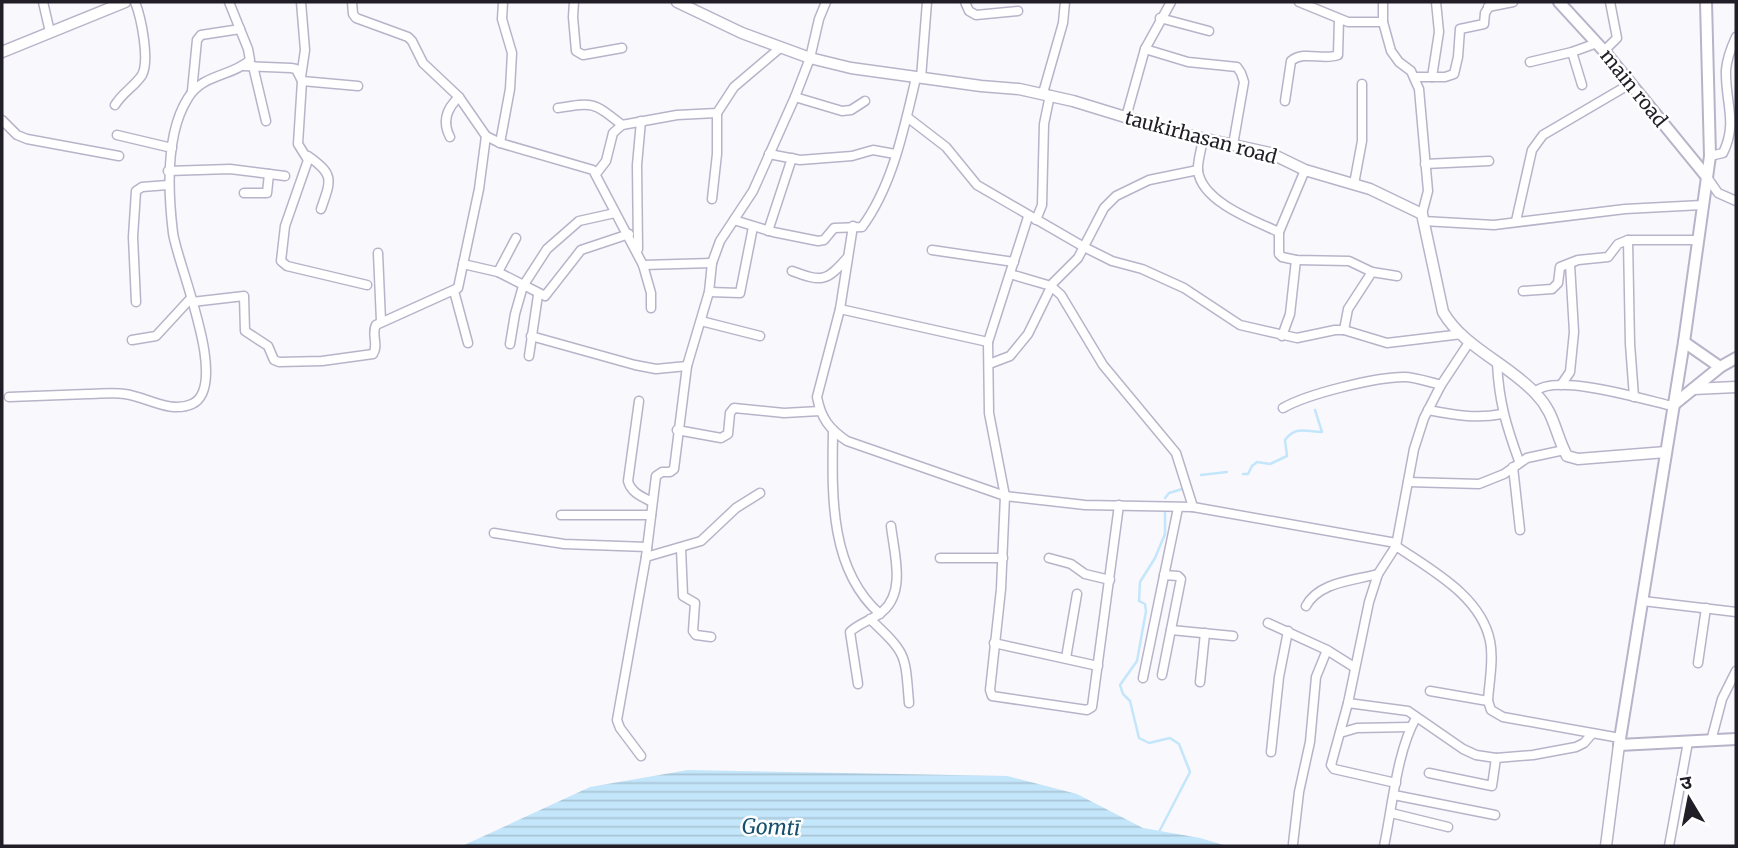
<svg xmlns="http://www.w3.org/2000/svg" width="1738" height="848" font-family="Merriweather,'Noto Sans Devanagari',serif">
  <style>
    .water { fill: url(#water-rules) }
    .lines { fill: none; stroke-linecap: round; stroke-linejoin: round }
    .stream { stroke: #c4e6fa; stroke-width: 2.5 }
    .minor-casing { stroke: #b9b3c9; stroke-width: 11 }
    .tertiary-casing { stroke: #b9b3c9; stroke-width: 13 }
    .secondary-casing { stroke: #b9b3c9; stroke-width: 14 }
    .minor { stroke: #fff; stroke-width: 8 }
    .tertiary { stroke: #fff; stroke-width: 10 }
    .secondary { stroke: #fff; stroke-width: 10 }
    .labels { text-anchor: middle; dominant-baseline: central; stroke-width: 5; stroke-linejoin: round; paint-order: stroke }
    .street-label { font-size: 19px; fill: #211e27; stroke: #fff }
    .water-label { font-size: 21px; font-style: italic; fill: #15516d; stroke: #fff }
  </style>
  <defs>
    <pattern id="water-rules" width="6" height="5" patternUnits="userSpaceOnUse" patternTransform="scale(1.75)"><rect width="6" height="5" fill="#c4e6fa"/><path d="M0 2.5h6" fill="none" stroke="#a8c5d6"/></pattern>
  </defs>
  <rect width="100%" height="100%" fill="#f9f8fd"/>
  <path class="water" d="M688 770 1007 776 1077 794 1143 828 1200 838 1227 846H462L590 787Z"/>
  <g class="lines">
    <g class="stream">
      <path d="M1243 474H1248L1252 466 1257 462 1270 464 1287 456 1285 440C1296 425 1306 432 1322 432L1315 410"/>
      <path d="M1201 475 1227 472"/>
      <path d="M1165 498 1169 493 1182 489"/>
      <path d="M1159 832 1190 772 1179 744 1170 738 1149 743 1139 738 1130 701 1123 694 1120 685 1137 661 1146 611 1145 604 1139 601 1140 582 1155 558 1165 534V513"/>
    </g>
    <defs>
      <g id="minor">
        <path d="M43 2 50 32"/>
        <path d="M301 2 305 50 301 77"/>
        <path d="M352 2 353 14 356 18 408 37 412 41 423 63 459 97 486 136 500 143 593 170 643 265 651 293V308"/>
        <path d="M574 2 573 17 576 51 583 55 622 48"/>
        <path d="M965 2 969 11 976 15 1018 11"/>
        <path d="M1299 2 1348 22H1383"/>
        <path d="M1383 2V22L1391 51 1399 62 1411 71 1419 89 1428 191 1422 214"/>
        <path d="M1488 7 1513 2"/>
        <path d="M1160 18 1209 31"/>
        <path d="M1145 49 1188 62 1237 67 1241 73 1244 82 1233 145"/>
        <path d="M1604 51 1617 38 1610 2"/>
        <path d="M1572 52 1582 85"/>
        <path d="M1530 62 1572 52 1597 43"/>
        <path d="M244 66 291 68 296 69 302 81 298 144 308 160 285 226 281 261 287 266 367 285"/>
        <path d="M253 66 266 121"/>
        <path d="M1416 77H1445L1454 74 1458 57 1460 29 1484 24 1485 13 1492 2"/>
        <path d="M1432 77 1439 32 1436 2"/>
        <path d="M921 78 927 2"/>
        <path d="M302 81 358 86"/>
        <path d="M192 91 197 40 201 35 240 29"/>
        <path d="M1043 93 1063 23 1065 2"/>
        <path d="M795 97 842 111 851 110 865 101"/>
        <path d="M1285 101 1291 61C1304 50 1323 61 1338 55L1339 19"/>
        <path d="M115 105C122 93 135 86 142 75 150 60 141 17 135 2"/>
        <path d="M558 108C594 102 593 102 622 125"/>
        <path d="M907 117 946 147 977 185 1084 247 1112 261 1142 269 1184 288 1240 325 1297 338 1335 330H1344L1387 343 1462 334"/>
        <path d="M1126 117 1145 49 1171 2"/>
        <path d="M2 120 17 135 27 139 119 156"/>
        <path d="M117 135 172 148"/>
        <path d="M450 137C442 122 446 109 459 97"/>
        <path d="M1203 138C1202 148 1197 161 1198 171 1202 202 1255 221 1279 232"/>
        <path d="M500 143 510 89 512 53 502 19 503 2"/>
        <path d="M769 154 800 160 852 156 873 150 895 154"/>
        <path d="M308 156C335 175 331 180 321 209"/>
        <path d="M1710 156 1723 153C1738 123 1725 102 1726 70 1727 58 1731 48 1736 37"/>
        <path d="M1425 164 1489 161"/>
        <path d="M1305 170 1279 232V254L1282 257 1296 260 1349 261 1372 272 1397 276"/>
        <path d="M168 171 230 169 285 176"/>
        <path d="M596 174 606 161 613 133 622 125 677 115 717 113 734 87 780 48"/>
        <path d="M1707 177 1718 193 1736 201"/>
        <path d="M1354 184 1362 141V84"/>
        <path d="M244 193H267L269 174"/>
        <path d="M712 199 717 154V113"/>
        <path d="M1028 217 988 342 989 413 1005 496 1001 589 990 690 992 696 1087 710 1092 707 1119 505"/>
        <path d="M734 220 773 232 818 241 824 240 834 228 862 227C893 185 904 128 916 78"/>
        <path d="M1036 220 1042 205 1044 124 1050 95"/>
        <path d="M1423 221 1494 225 1625 209 1702 205"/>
        <path d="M1516 221 1532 150 1543 135 1630 84"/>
        <path d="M853 226 840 309 817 397C821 418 829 429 847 441L1005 496 1085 505 1193 507 1396 543"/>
        <path d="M768 231 792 158"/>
        <path d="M1628 240 1630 344 1634 397"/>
        <path d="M638 249 637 165 641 121"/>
        <path d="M932 250 1014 262"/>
        <path d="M378 253 381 321"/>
        <path d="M463 264 498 272 545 296 581 250 629 234"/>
        <path d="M643 265 712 263"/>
        <path d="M792 271C822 282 826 282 847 258"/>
        <path d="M498 272 516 238"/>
        <path d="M1010 274 1051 286 1061 295 1103 365 1176 453 1193 507"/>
        <path d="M454 291 468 343"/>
        <path d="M1523 291 1552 289 1558 283 1560 267 1578 260 1608 257 1618 244 1628 240H1697"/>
        <path d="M709 292 740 293 753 227"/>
        <path d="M136 302 133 237 136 191 142 187 168 185"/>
        <path d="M192 302 244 296 245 331 268 346 274 360 279 362 322 361 373 354C379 345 371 334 376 325L458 288 479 189 486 136"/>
        <path d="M840 309 988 342"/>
        <path d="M701 321 760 336"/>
        <path d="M1344 330 1348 309 1372 272"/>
        <path d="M531 336 635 365 656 369 687 366"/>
        <path d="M1282 336 1290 314 1296 260"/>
        <path d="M132 340 156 336 191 298"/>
        <path d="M510 344 515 314 523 286 547 249 579 221 615 213"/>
        <path d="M529 356 538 295"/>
        <path d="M1497 363C1499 402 1506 425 1519 461"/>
        <path d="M989 364 1010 356 1028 334 1053 283 1078 258 1104 208 1116 196 1149 180 1198 170"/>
        <path d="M1561 385 1570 372 1574 332 1570 264"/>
        <path d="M1535 392C1554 372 1646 400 1672 406"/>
        <path d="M9 397C35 396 62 395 88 394 100 394 113 392 125 394 147 397 170 414 192 404 231 386 177 264 173 233 168 192 165 134 188 98 202 74 231 77 250 60L248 49 229 2"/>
        <path d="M639 401 628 481C631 493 643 497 652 502"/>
        <path d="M1283 408C1307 394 1376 377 1404 377 1415 377 1429 382 1441 385"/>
        <path d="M1428 410C1454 415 1476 419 1502 414"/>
        <path d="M677 430 721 438 728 434 730 413 734 408 784 413 820 411"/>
        <path d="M833 431C832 494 829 569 880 614"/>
        <path d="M1513 467 1520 530"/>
        <path d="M1408 482 1479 484 1504 474 1527 458 1564 450"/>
        <path d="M561 515H651"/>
        <path d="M494 533 564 544 647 547"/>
        <path d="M1396 546C1431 570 1481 596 1490 641 1494 660 1489 682 1488 701L1491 710 1503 717 1620 738"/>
        <path d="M681 548 683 596 695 603 693 631 696 635 711 637"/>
        <path d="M646 557 701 541 736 508 760 493"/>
        <path d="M940 558H1003"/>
        <path d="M1049 558 1071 564 1085 574 1110 580"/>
        <path d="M1643 601 1736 612"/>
        <path d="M1306 606C1319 582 1352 581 1378 574"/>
        <path d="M870 619C907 654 905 653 909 703"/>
        <path d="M1268 623 1327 650 1354 667"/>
        <path d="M1171 630 1233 636"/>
        <path d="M994 643 1098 666"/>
        <path d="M1066 658 1077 594"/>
        <path d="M1698 663 1706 608"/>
        <path d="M1162 675 1181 579 1178 576 1164 575"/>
        <path d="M1143 678 1178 508"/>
        <path d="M1200 682 1205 633"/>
        <path d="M858 684 850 632C859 623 873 620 883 611 906 591 894 553 891 526"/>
        <path d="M1430 691 1488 701"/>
        <path d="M1348 703 1408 711 1463 749 1476 755 1496 758 1533 755 1576 747 1584 743 1591 735"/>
        <path d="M1340 733 1357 728 1410 727"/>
        <path d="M1711 741 1722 699 1736 671"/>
        <path d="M1271 752 1279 677 1288 631"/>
        <path d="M641 756 620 728 617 720 646 557 656 476 662 472H670L674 469 687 366 709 292 712 263 720 241 753 191 795 97 810 58 819 19 826 2"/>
        <path d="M1429 773 1492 786 1496 758"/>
        <path d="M1396 783 1334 769 1331 765 1348 703 1369 602 1378 574 1396 546 1414 449 1424 418 1441 385 1470 341"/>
        <path d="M1394 795 1495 815"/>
        <path d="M1391 813 1448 827"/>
        <path d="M1293 844 1299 792 1310 742 1316 677 1327 650"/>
        <path d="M1384 846C1392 809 1397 750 1416 718"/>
        <path d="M1669 846 1688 742"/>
      </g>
      <g id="tertiary">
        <path d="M677 2 742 33 810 58 851 68 981 86 1019 89 1073 101 1174 132 1270 153 1305 170 1370 189 1422 214 1443 312C1464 348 1509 364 1536 394 1555 413 1555 434 1567 456L1578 459 1666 452"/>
        <path d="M2 52 125 2"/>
        <path d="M1693 389 1736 387"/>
        <path d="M1606 846 1619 745"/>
      </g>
      <g id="secondary">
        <path d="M1559 2 1604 51 1707 177"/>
        <path d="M1706 2 1710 156 1684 342 1619 745 1736 739"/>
        <path d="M1684 342 1720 367"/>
        <path d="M1672 406 1720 367 1736 358"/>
      </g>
    </defs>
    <use href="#minor" class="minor-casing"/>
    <use href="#tertiary" class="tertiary-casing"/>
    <use href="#secondary" class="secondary-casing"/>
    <use href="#minor" class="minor"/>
    <use href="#tertiary" class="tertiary"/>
    <use href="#secondary" class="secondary"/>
  </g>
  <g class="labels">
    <g class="street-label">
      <text transform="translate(1634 88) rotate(51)">main road</text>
      <text transform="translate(1201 137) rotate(15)">taukirhasan road</text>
    </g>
    <g class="water-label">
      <text transform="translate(771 827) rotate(2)">Gomtī</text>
    </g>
  </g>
  <rect width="1738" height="848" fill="none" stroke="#211e27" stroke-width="7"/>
  <g transform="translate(1689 799) rotate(350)" stroke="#ffffff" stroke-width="5" paint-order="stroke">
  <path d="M0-5L12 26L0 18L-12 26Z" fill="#211e27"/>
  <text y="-10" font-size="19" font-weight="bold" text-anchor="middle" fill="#211e27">उ</text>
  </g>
</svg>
